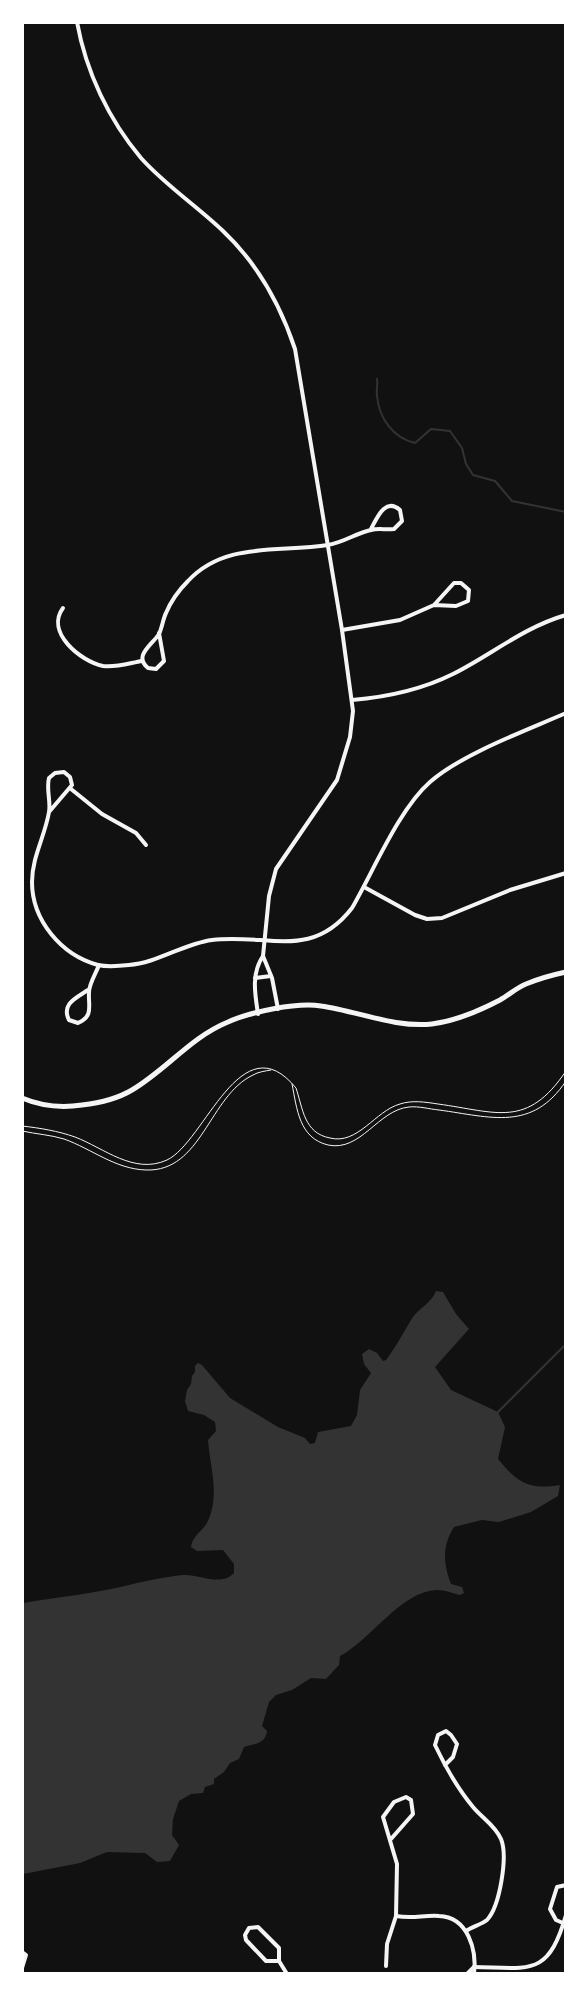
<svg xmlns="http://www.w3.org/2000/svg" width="588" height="1996" font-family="Helvetica,sans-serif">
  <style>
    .water { fill: #333 }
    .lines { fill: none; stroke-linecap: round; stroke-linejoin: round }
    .stream { stroke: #333; stroke-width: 2 }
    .path { stroke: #f5f5f5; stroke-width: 1 }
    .minor { stroke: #f5f5f5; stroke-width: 4 }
    .tertiary { stroke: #f5f5f5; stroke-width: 5 }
  </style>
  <rect width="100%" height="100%" fill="#111"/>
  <path class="water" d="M436 1291 443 1292 456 1314 469 1329 435 1367 451 1390 498 1412 505 1427 498 1459C518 1483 528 1490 560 1485L558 1496 531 1512 499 1522 482 1520 454 1527C442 1546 443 1563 451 1584L462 1587 464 1593 460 1595C452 1593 445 1590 437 1590 401 1591 371 1640 340 1656L339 1665 326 1679 311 1678 292 1690 276 1695 269 1702 262 1726 267 1731C265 1745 255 1743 244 1747L239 1759 230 1763 224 1772 214 1779V1784L205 1787 203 1793 191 1794 179 1801 173 1819 172 1835 179 1845 170 1861 157 1862 145 1853 107 1852 80 1863 23 1874V1603C59 1597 97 1593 133 1584 150 1580 165 1577 183 1575 200 1574 221 1587 234 1573V1564L223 1550 197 1551 191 1547C192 1536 203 1531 208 1521 220 1495 210 1467 208 1440L216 1431 215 1422 204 1415 188 1411 185 1401 187 1390 191 1384 192 1376 195 1372V1366L198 1363 202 1365 230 1398 278 1427 305 1438 310 1444 315 1443 318 1432 351 1426 357 1415 360 1390 371 1373 364 1364 362 1354 369 1349 377 1353 383 1361 386 1360C396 1347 403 1333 411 1320 418 1308 431 1304 436 1291Z"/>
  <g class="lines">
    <g class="stream">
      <path d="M377 379C378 385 376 390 377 396 379 418 393 438 415 443L431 429 450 431 462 448 466 464 473 475 495 481 512 501 566 512"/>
      <path d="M497 1413 566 1344"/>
    </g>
    <g class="path">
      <path d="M292 1084C297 1109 299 1138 328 1145 361 1152 378 1110 409 1107 419 1106 429 1109 439 1110 491 1117 532 1132 566 1081"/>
      <path d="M22 1126C40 1128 58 1131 75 1137 104 1148 134 1175 167 1160 205 1142 241 1021 296 1088 303 1109 304 1133 330 1138 358 1145 375 1111 400 1104 412 1100 425 1102 438 1104 497 1112 527 1129 566 1071"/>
      <path d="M22 1131C36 1134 51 1135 64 1139 92 1149 115 1169 146 1170 202 1172 209 1096 253 1075 258 1072 265 1071 271 1070"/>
    </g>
    <g class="minor">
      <path d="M77 22C86 72 109 120 141 158 165 185 197 206 223 231 258 264 280 304 295 349L342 630 353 711 350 737 337 780 276 869 269 896 263 956C251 974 255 994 258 1014"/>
      <path d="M63 608C45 632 80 661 103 666 115 668 130 663 142 661"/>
      <path d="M342 630 400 620 434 605 454 583H461L469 590 468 601 456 606 434 605"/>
      <path d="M159 633 164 661 156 669 148 668C133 656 152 645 159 634 162 628 163 619 166 613 171 601 179 590 188 581 225 541 279 553 328 545 345 542 356 533 371 530 378 528 386 530 394 529L402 521 400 510C385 497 377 518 371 529"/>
      <path d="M352 700C388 697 421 690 453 674 491 655 524 627 566 615"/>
      <path d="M71 789 102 814 136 833 146 845"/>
      <path d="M49 812 72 785 70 777 64 772 55 773 49 778C46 789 51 801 49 812 45 836 32 857 32 882 32 920 61 955 98 965 107 967 120 966 129 965 157 963 183 944 212 940 267 933 311 961 352 908 373 872 399 809 430 782 462 754 525 731 566 713"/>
      <path d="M364 887 415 915 427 919 442 918 510 890 566 873"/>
      <path d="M263 956 272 978 278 1009"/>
      <path d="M255 978 271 976"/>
      <path d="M88 990C76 998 61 1004 69 1020L78 1023C94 1016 88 1006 89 992 89 984 96 973 99 965"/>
      <path d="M445 1765 453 1757 457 1744 451 1735 446 1731 438 1735 435 1745C445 1766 458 1789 473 1807 482 1818 495 1825 501 1839 508 1856 500 1906 487 1920 482 1924 472 1927 466 1931"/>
      <path d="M396 1916C413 1919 423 1915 439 1916 468 1917 477 1950 474 1974"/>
      <path d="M563 1923 556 1920 550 1909 557 1887 566 1885"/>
      <path d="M22 1952 26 1955 22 1968"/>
      <path d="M279 1961H266L246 1940 245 1935 249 1928 258 1927 279 1948V1961L287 1974"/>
      <path d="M386 1966 387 1944 396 1916 397 1864 383 1817 394 1802 406 1797 411 1800 413 1814 391 1839"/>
      <path d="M474 1967C531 1968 548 1977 566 1915"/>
      <path d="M467 1974 474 1967"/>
    </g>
    <path class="tertiary" d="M22 1098C41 1106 62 1108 82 1105 99 1103 117 1099 132 1090 166 1070 191 1037 228 1022 250 1012 297 1002 321 1006 357 1011 395 1028 432 1024 456 1021 479 1011 500 1000 509 995 516 988 526 984 538 979 552 975 566 972"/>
  </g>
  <rect width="588" height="1996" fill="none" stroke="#ffffff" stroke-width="48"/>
</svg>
